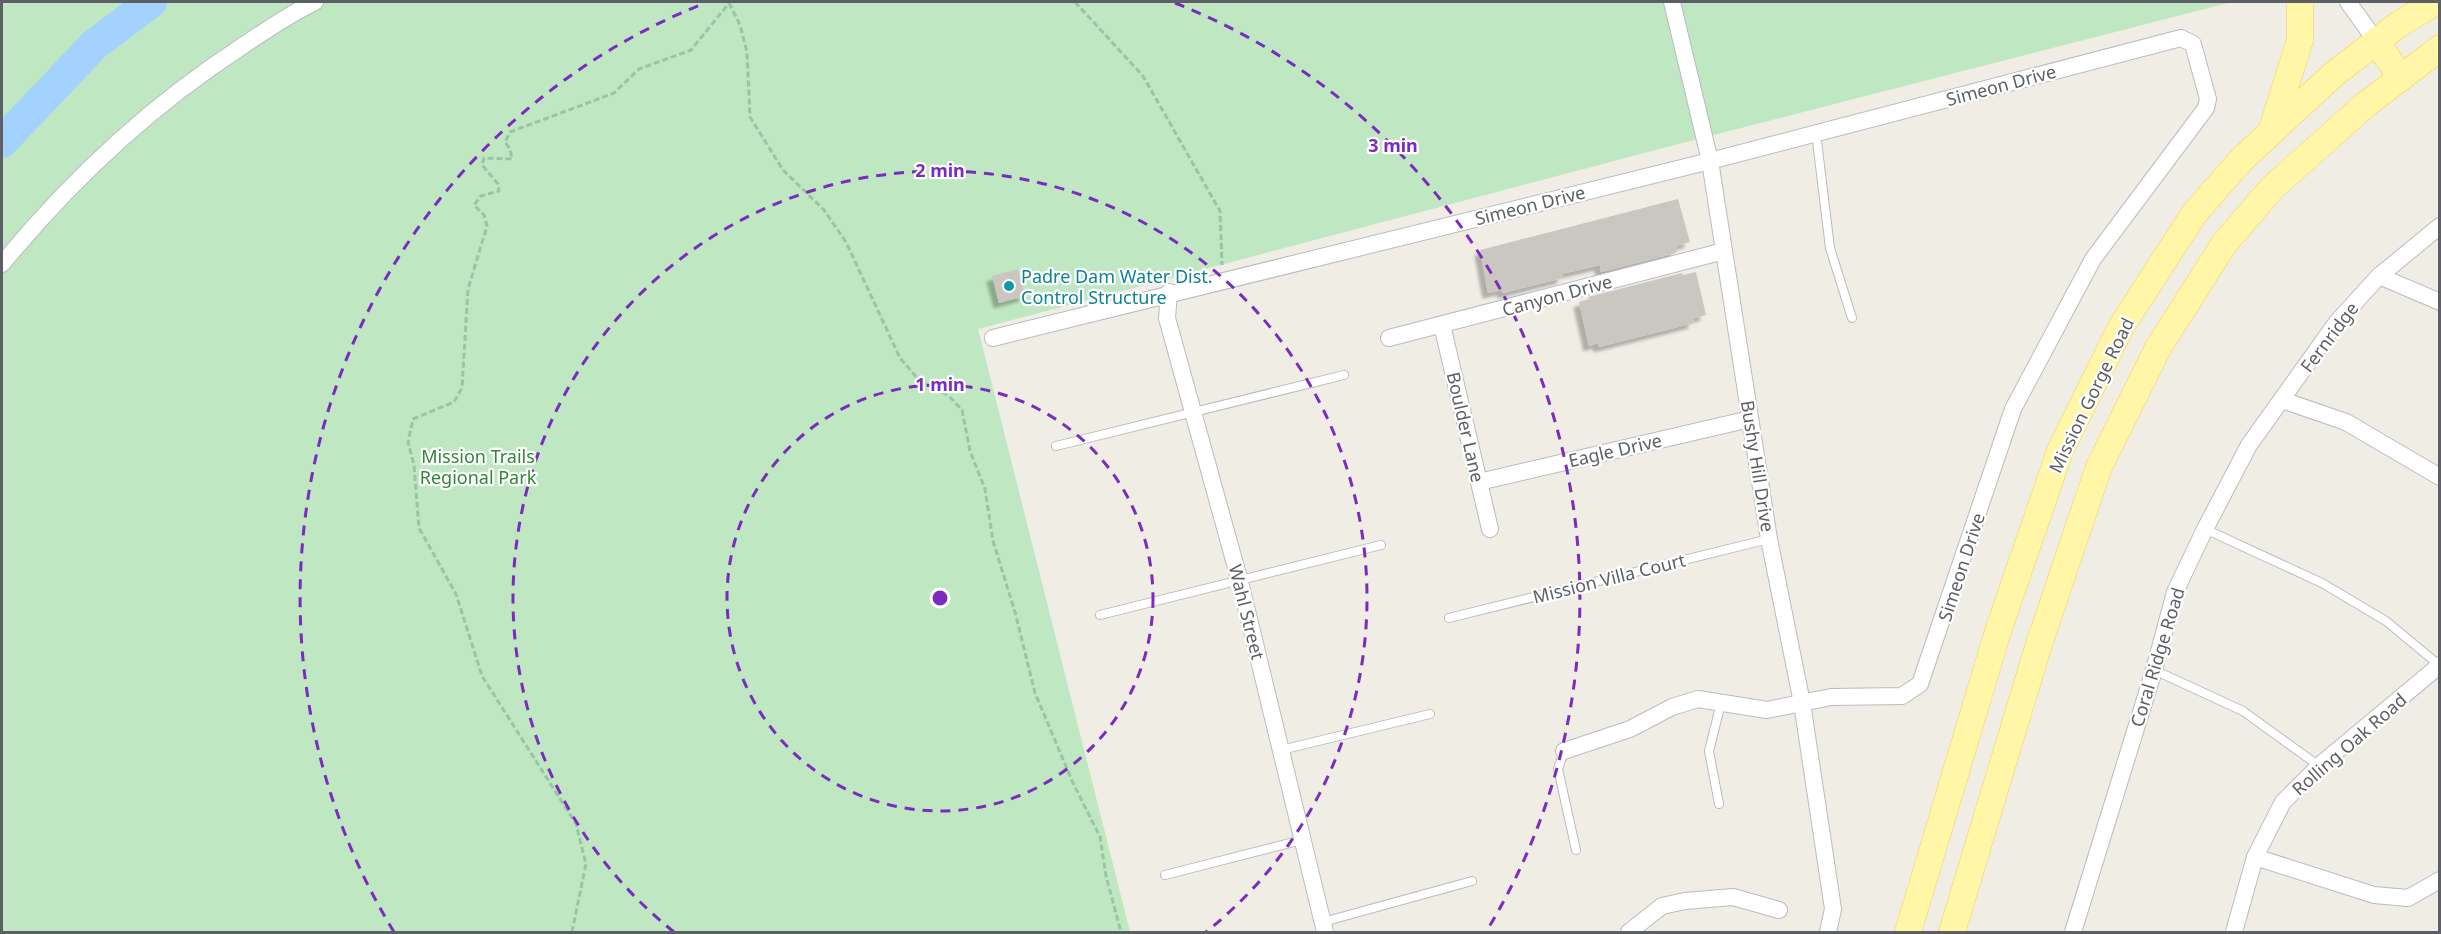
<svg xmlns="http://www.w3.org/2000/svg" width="2441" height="934" font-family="'Noto Sans',sans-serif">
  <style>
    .green { fill: #bfe7c2 }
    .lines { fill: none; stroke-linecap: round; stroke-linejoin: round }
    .river { stroke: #a3d2ff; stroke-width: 32 }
    .building { fill: #cac7c1; filter: url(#shadow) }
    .service-casing { stroke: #b9bbc0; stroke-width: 10 }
    .minor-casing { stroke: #b9bbc0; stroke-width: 18 }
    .primary-casing { stroke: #f7d355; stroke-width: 27 }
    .path { stroke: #97c6a7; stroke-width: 3; stroke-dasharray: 6 3; stroke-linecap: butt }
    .service { stroke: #fff; stroke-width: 8 }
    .minor { stroke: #fff; stroke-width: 16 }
    .primary { stroke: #fff6a8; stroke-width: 26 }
    .ring { fill: none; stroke: #7b2cbf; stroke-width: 3; stroke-dasharray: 10 8 }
    .culture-dot { fill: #0f9aa8; stroke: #fff; stroke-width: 2 }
    .labels { text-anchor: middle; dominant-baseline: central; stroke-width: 4.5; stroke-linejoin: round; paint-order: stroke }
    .street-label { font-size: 18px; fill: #5c5f65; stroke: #fff }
    .culture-label { font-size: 18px; fill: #0d838f; stroke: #fff; text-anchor: start }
    .park-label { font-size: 18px; fill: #31863b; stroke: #fff }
    .centre { fill: #7b2cbf; stroke: #fff; stroke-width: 3 }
    .ring-label { font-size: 18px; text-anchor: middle; font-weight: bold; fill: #7b2cbf; stroke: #fff; stroke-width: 4.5; stroke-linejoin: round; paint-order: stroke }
  </style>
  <defs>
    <filter id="shadow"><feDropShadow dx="-5.5" dy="5.5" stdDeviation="1.5" flood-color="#0004"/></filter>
  </defs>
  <rect width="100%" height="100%" fill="#efede4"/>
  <path class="green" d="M2 2H2232L1667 147 978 329 1130 932H2Z"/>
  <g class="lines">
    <path class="river" d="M2 142 94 45 151 2"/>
  </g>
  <g class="building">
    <path d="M1678 199 1690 242 1677 246 1676 253 1601 272 1600 265 1562 274 1563 278 1503 293 1502 290 1488 293 1480 250Z"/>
    <path d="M1018 269 1025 296 999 303 992 276Z"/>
    <path d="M1696 272 1706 315 1693 319 1694 323 1599 347 1598 343 1589 346 1579 302 1589 299 1588 297 1682 273 1683 275Z"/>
  </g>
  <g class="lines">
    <defs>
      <g id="service">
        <path d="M1816 133 1830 248 1852 318"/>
        <path d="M1056 446 1344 375"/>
        <path d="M2205 529 2322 583 2386 621 2439 665"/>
        <path d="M1100 615 1381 545"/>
        <path d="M1449 618 1769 539"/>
        <path d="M2154 670 2243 711 2319 766"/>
        <path d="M1281 750 1430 714"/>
        <path d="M1564 751 1558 769 1576 850"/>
        <path d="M1719 804 1709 751 1721 703"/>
        <path d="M1165 875 1302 840"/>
        <path d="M1323 922 1472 881"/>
      </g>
      <g id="minor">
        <path d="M1672 2 1710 161 1769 539 1802 703 1833 909 1828 932"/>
        <path d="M2348 2 2376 41"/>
        <path d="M2 264C71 180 149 107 241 47 265 31 289 14 315 2"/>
        <path d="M2379 276 2440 302"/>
        <path d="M1169 292 1167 318 1240 582 1325 932"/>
        <path d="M1442 325 1490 529"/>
        <path d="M993 338 1710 161 2181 38 2193 44 2208 99 2206 108 2093 259 2013 409 1920 684 1902 696 1831 697 1767 710 1698 699 1672 707 1630 729 1564 751"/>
        <path d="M1389 338 1724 251"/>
        <path d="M2282 400 2346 422 2440 477"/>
        <path d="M1479 482 1750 419"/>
        <path d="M2255 857 2374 895 2408 898 2440 880"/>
        <path d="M1629 932 1662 906 1685 901 1733 897 1779 910"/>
        <path d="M2073 932 2154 670 2175 592 2205 529 2249 445 2337 322 2379 276 2440 226"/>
        <path d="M2234 932 2255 857 2283 802 2319 766 2440 665"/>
      </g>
      <g id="primary">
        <path d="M2376 41 2400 76"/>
        <path d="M2272 129 2300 40V2"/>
        <path d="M1908 932 1998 631 2060 451 2121 327 2194 214 2241 160 2334 74 2399 24 2436 2"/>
        <path d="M1952 932 2039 644 2099 467 2158 348 2224 244 2272 188 2365 105 2440 48"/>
      </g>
    </defs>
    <use href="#service" class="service-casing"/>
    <use href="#minor" class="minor-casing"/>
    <use href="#primary" class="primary-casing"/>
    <g class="path">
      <path d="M1075 2 1143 76 1220 211 1222 265"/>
      <path d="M729 3 740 25 747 52 750 117 783 170 824 210 846 242 900 358 918 379 949 396 962 410 970 451 985 489 993 541 1015 612 1035 693 1073 783 1100 837 1106 876 1121 932"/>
      <path d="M572 932 586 864 576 824 482 676 456 594 419 528 414 465 408 442 413 419 454 402 462 388 468 289 487 226 484 215 474 205 481 196 499 191 498 184 482 165 484 158 512 159 510 149 505 142 510 132 614 93 639 69 691 50 730 2"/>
    </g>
    <use href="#service" class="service"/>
    <use href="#minor" class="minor"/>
    <use href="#primary" class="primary"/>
  </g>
  <g class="ring">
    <circle cx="940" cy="598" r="213"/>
    <path d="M674 932A427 427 0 1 1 1206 932"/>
    <path d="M394 932A640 640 0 0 1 705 3M1175 3A640 640 0 0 1 1486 932"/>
  </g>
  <circle class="culture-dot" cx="1009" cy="286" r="6"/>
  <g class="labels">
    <g class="street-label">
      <text transform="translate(2001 85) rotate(-15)">Simeon Drive</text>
      <text transform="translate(1530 205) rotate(-14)">Simeon Drive</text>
      <text transform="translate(1557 295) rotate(-15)">Canyon Drive</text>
      <text transform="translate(2329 337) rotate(-53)">Fernridge</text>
      <text transform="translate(2091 395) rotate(-64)">Mission Gorge Road</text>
      <text transform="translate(1466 427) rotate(77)">Boulder Lane</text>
      <text transform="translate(1615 450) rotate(-13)">Eagle Drive</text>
      <text transform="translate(1758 466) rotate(81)">Bushy Hill Drive</text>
      <text transform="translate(1961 567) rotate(-72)">Simeon Drive</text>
      <text transform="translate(1609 578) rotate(-14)">Mission Villa Court</text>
      <text transform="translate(1247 612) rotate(76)">Wahl Street</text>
      <text transform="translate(2157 657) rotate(-73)">Coral Ridge Road</text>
      <text transform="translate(2349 744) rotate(-41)">Rolling Oak Road</text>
    </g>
    <g class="culture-label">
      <text x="1021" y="276">Padre Dam Water Dist.<tspan x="1021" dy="21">Control Structure</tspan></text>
    </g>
    <g class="park-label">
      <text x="478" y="456">Mission Trails<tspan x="478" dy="21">Regional Park</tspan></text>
    </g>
  </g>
  <circle cx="940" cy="598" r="9" class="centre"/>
  <g class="ring-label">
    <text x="1393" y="152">3 min</text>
    <text x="940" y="177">2 min</text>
    <text x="940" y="391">1 min</text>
  </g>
  <rect width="2441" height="934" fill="none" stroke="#5c5f65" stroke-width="6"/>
</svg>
